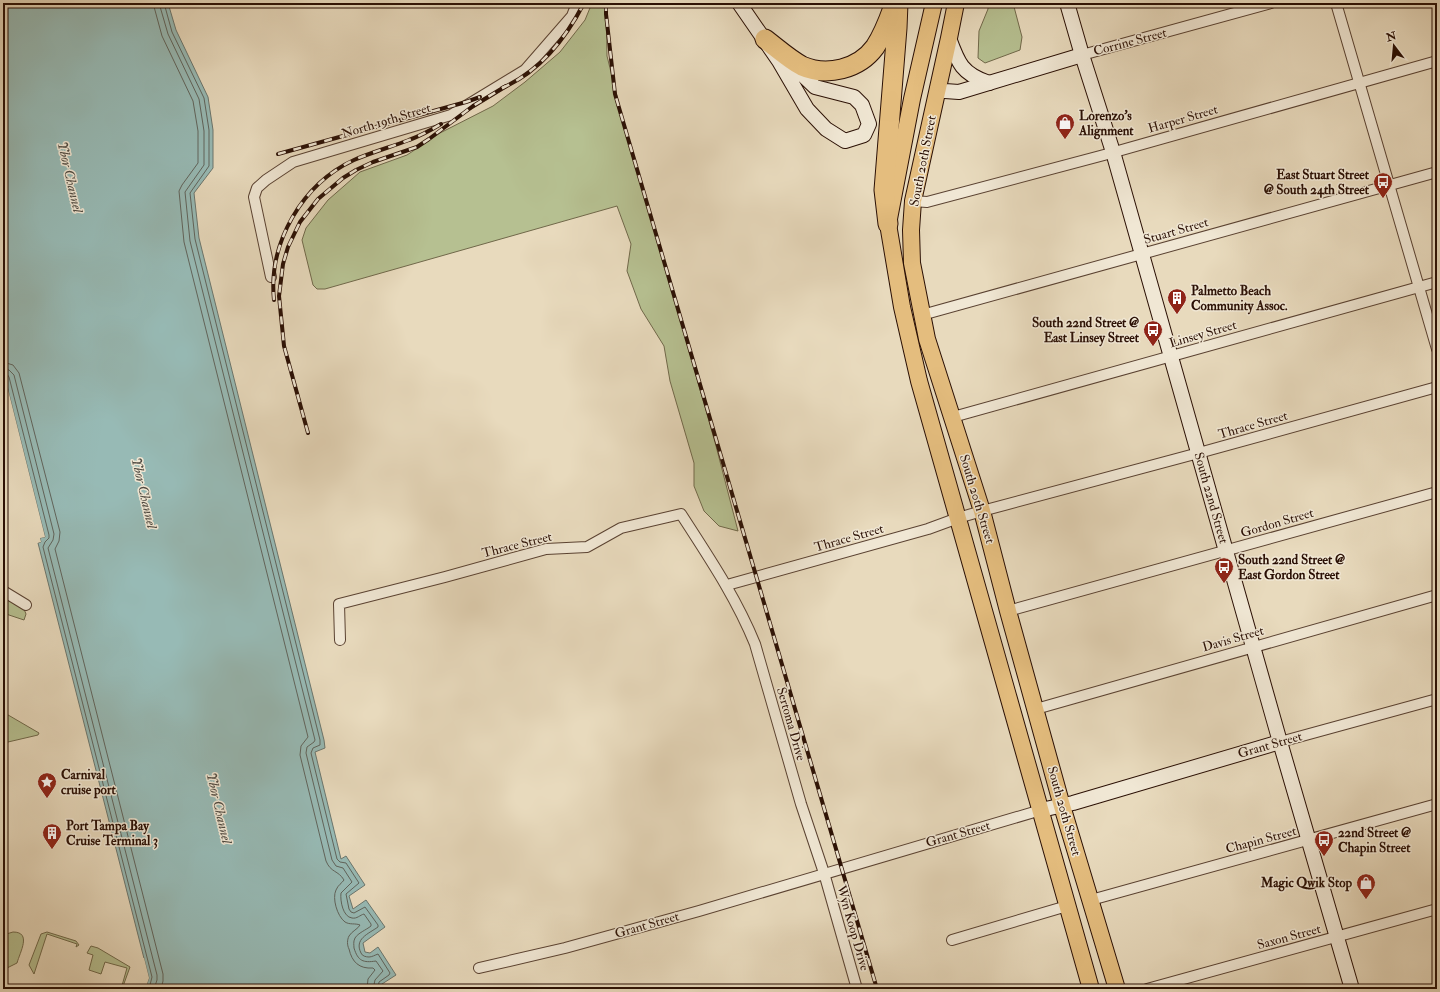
<svg xmlns="http://www.w3.org/2000/svg" width="1440" height="992" font-family="'IM FELL Double Pica',serif">
  <style>
    .green { fill: #b6c091; stroke: #70684a }
    .water { fill: #97bab5; stroke: #6b766e }
    .pier { fill: #e8dabd }
    .lines { fill: none; stroke-linecap: round; stroke-linejoin: round }
    .shore { stroke: #60645c; stroke-width: 1 }
    .street-casing { stroke: #5a4232; stroke-width: 12 }
    .secondary-casing { stroke: #2a0f04; stroke-width: 16 }
    .primary-casing { stroke: #2a0f04; stroke-width: 18 }
    .highway-casing { stroke: #2a0f04; stroke-width: 21 }
    .street { stroke: #f0e7d4; stroke-width: 10 }
    .secondary { stroke: #f0e7d4; stroke-width: 14 }
    .primary { stroke: #e4bd7e; stroke-width: 16 }
    .highway { stroke: #e4bd7e; stroke-width: 19 }
    .rail-casing { stroke: #2a0f04; stroke-width: 4 }
    .rail { stroke: #f0e7d4; stroke-width: 2.5; stroke-dasharray: 8; stroke-linecap: butt }
    .labels { text-anchor: middle; dominant-baseline: central; stroke-width: 3; stroke-linejoin: round; paint-order: stroke }
    .street-label { font-size: 13px; fill: #2a0f04; stroke: #f0e7d4 }
    .poi-label { font-size: 13px; font-weight: bold; fill: #2a0f04; stroke: #f0e7d4; text-anchor: start }
    .water-label { font-size: 14px; font-style: italic; fill: #504b42; stroke: #f0e7d4 }
  </style>
  <rect width="100%" height="100%" fill="#e8dabd"/>
  <filter id="stains"><feTurbulence type="fractalNoise" baseFrequency=".005" numOctaves="4"/><feColorMatrix values="0 0 0 0 .2 0 0 0 0 .09 0 0 0 0 .02 0 0 0 .5 -.17"/></filter>
  <radialGradient id="worn" r=".72"><stop offset=".6" stop-color="#630" stop-opacity="0"/><stop offset="1" stop-color="#630" stop-opacity=".3"/></radialGradient>
  <g class="green">
    <path d="M592 3H606L607 56 631 153 645 194 716 446 738 531 719 526 704 511 694 486V463L670 381 664 346 641 309 627 271 631 244 617 206 325 289H317L313 285 302 240 306 228 328 200 360 172 407 155 440 133 493 106 525 82 560 52 585 20Z"/>
    <path d="M988 3H1013L1022 37 1020 50 985 63 978 58 979 31 988 9Z"/>
    <path d="M3 596 24 609 26 614 24 620 3 613Z"/>
    <path d="M3 712 39 733 38 735 8 742 3 741Z"/>
    <path d="M3 883C6 894 8 903 5 914L3 916Z"/>
    <path d="M13 932C32 932 20 952 17 963L3 970V953L5 951 6 943H3V935Z"/>
    <path d="M47 932 76 941 79 945 76 947 77 944 47 934 34 974 29 965 41 934Z"/>
    <path d="M91 946 98 948 130 967 122 989H119H121L127 968 105 962 101 974 89 970 93 955 87 953Z"/>
  </g>
  <path class="water" d="M3 3H168L176 30 208 97 213 130V168L194 193 199 238 324 740 325 748 315 752 341 859 346 856 365 885 349 896 353 909 366 900 385 927 363 943 365 952 370 953 378 947 396 975 382 984V989H145L149 978 38 543 41 542 40 538 45 537 3 370Z"/>
  <g class="pier">
    <path d="M3 370 45 537 40 538 41 542 36 543 39 541V537L43 535 3 378Z"/>
    <path d="M142 958H144L149 978 145 989H143L146 978Z"/>
  </g>
  <g class="lines">
    <g class="shore">
      <path d="M153 3 162 36 193 101 198 131V163L182 185 179 191 184 242 308 737 301 746 300 755 326 861C331 873 338 870 344 880 342 883 338 885 336 890 332 898 337 916 345 922 350 925 355 923 360 925 358 929 352 931 349 936 347 940 347 945 349 949 352 962 359 969 373 968L375 970 368 979 367 989"/>
      <path d="M159 3 168 34 199 99 204 131V165L185 192 190 241 315 740 314 742 307 747 306 753 332 860 336 866 343 868 352 882 341 893C340 901 343 917 352 918 357 919 360 915 364 914L371 924V926C366 930 358 933 355 938 353 942 354 945 354 948 358 961 363 963 376 961L383 971 375 980 373 989"/>
      <path d="M164 3 172 32 204 98 209 130V166L190 193 195 239 320 740V745L313 748 311 753 337 859 340 862 346 863 359 883 346 894 349 909 351 912 354 913 365 907 378 925V927C368 934 354 939 361 953 362 956 366 957 369 957 372 957 375 955 378 954L390 973 389 975 379 982 378 989"/>
      <path d="M3 362 13 365 19 373 60 532 59 541 55 549 163 974V981L161 989"/>
      <path d="M3 368 9 370 14 375 54 534 53 540 48 548 157 975V980L154 989"/>
      <path d="M3 373 7 374 9 377 49 535V538L45 542 43 547 152 977 149 989"/>
    </g>
    <defs>
      <g id="street">
        <path d="M1336 3 1437 349"/>
        <path d="M1082 55 1271 3"/>
        <path d="M913 201 927 202 1104 155 1437 61"/>
        <path d="M271 277 254 197 257 188 266 180 293 162 451 115 525 70 572 16 577 3"/>
        <path d="M922 315 1437 172"/>
        <path d="M953 417 1437 282"/>
        <path d="M727 585 928 529 958 518 982 511 1206 451 1437 387"/>
        <path d="M3 591 26 605"/>
        <path d="M1008 611 1437 492"/>
        <path d="M340 640 339 604 445 577 546 549 587 547 621 528 681 514C708 556 736 597 755 644L801 804 824 873 857 989"/>
        <path d="M1036 709 1437 595"/>
        <path d="M1280 742 1437 699"/>
        <path d="M1091 900 1437 804"/>
        <path d="M952 940 1067 906"/>
        <path d="M479 968 565 948 699 911 1041 810"/>
        <path d="M1147 989 1437 909"/>
      </g>
      <g id="secondary">
        <path d="M739 3 779 61 807 109 826 129 845 141 864 135 869 124 862 105 854 97 815 87 791 64"/>
        <path d="M1067 3 1082 55 1113 152 1280 742 1352 989"/>
        <path d="M949 38C958 63 962 74 989 83"/>
        <path d="M937 90 945 91 959 92 1082 55"/>
        <path d="M1041 810 1073 803 1280 742"/>
      </g>
      <g id="primary">
        <path d="M934 3 912 99 888 224 902 307 919 381 1091 989"/>
        <path d="M956 3 949 38 913 201 911 230 912 263 927 339 982 511 1008 611 1062 806 1117 989"/>
      </g>
      <g id="highway">
        <path d="M765 39C777 48 789 59 802 66 827 77 859 69 875 47 883 35 888 22 893 8"/>
        <path d="M888 224 884 190 897 28 898 3"/>
      </g>
    </defs>
    <use href="#street" class="street-casing"/>
    <use href="#secondary" class="secondary-casing"/>
    <use href="#primary" class="primary-casing"/>
    <use href="#highway" class="highway-casing"/>
    <use href="#street" class="street"/>
    <use href="#secondary" class="secondary"/>
    <use href="#primary" class="primary"/>
    <use href="#highway" class="highway"/>
    <defs>
      <g id="rail">
        <path d="M606 3V14L615 94 877 989"/>
        <path d="M502 88C539 72 566 38 584 3"/>
        <path d="M278 154 466 102 480 97"/>
        <path d="M274 300C268 243 302 184 354 160 372 152 391 147 409 140 420 136 431 130 441 124"/>
        <path d="M308 433 284 346 279 296 283 264 288 247 300 222 318 199 343 178 356 170 373 162 417 147 429 139 473 106 506 86"/>
      </g>
    </defs>
    <use href="#rail" class="rail-casing"/>
    <use href="#rail" class="rail"/>
  </g>
  <defs>
    <symbol id="shop-pin" viewBox="-11 -11 22 30"><path d="M0 17L-7.5 6A9.5 9.5 0 1 1 7.5 6Z" fill="#8f2418" stroke="#f0e7d4"/><path d="M-5-2.5h2.3a2.7 3.5 0 0 1 5.4 0H5L5.5 6h-11ZM-1.5-2.5h3a1.5 2.3 0 0 0-3 0Z" fill="#fff"/></symbol>
    <symbol id="bus-pin" viewBox="-11 -11 22 30"><path d="M0 17L-7.5 6A9.5 9.5 0 1 1 7.5 6Z" fill="#8f2418" stroke="#f0e7d4"/><path d="M-5-6H5V4H4V6H2V4H-2V6H-4V4H-5ZM-3.5-4V0h7V-4ZM-3.5 1.2v1.5H-2V1.2ZM2 1.2v1.5H3.5V1.2Z" fill="#fff"/></symbol>
    <symbol id="building-pin" viewBox="-11 -11 22 30"><path d="M0 17L-7.5 6A9.5 9.5 0 1 1 7.5 6Z" fill="#8f2418" stroke="#f0e7d4"/><path d="M-4-6H4V6H1V3H-1V6H-4ZM-2.5-4.3h1.7v1.8h-1.7ZM.8-4.3h1.7v1.8H.8ZM-2.5-1h1.7V.8h-1.7ZM.8-1h1.7V.8H.8Z" fill="#fff"/></symbol>
    <symbol id="sight-pin" viewBox="-11 -11 22 30"><path d="M0 17L-7.5 6A9.5 9.5 0 1 1 7.5 6Z" fill="#8f2418" stroke="#f0e7d4"/><path d="M0-6L1.8-2.2L6-1.7L2.9 1.2L3.7 5.4L0 3.3L-3.7 5.4L-2.9 1.2L-6-1.7L-1.8-2.2Z" fill="#fff"/></symbol>
  </defs>
  <g fill-rule="evenodd">
    <use href="#shop-pin" x="1054" y="112" width="22" height="30"/>
    <use href="#bus-pin" x="1372" y="171" width="22" height="30"/>
    <use href="#building-pin" x="1166" y="287" width="22" height="30"/>
    <use href="#bus-pin" x="1142" y="319" width="22" height="30"/>
    <use href="#bus-pin" x="1213" y="556" width="22" height="30"/>
    <use href="#sight-pin" x="36" y="771" width="22" height="30"/>
    <use href="#building-pin" x="41" y="822" width="22" height="30"/>
    <use href="#bus-pin" x="1313" y="829" width="22" height="30"/>
    <use href="#shop-pin" x="1355" y="872" width="22" height="30"/>
  </g>
  <g class="labels">
    <g class="street-label">
      <text transform="translate(1130 42) rotate(-15)">Corrine Street</text>
      <text transform="translate(1183 119) rotate(-16)">Harper Street</text>
      <text transform="translate(386 121) rotate(-17)">North 19th Street</text>
      <text transform="translate(923 161) rotate(-79)">South 20th Street</text>
      <text transform="translate(1176 231) rotate(-16)">Stuart Street</text>
      <text transform="translate(1203 334) rotate(-16)">Linsey Street</text>
      <text transform="translate(1253 425) rotate(-16)">Thrace Street</text>
      <text transform="translate(1211 498) rotate(74)">South 22nd Street</text>
      <text transform="translate(977 499) rotate(73)">South 20th Street</text>
      <text transform="translate(1277 523) rotate(-16)">Gordon Street</text>
      <text transform="translate(849 538) rotate(-16)">Thrace Street</text>
      <text transform="translate(517 545) rotate(-14)">Thrace Street</text>
      <text transform="translate(1233 639) rotate(-16)">Davis Street</text>
      <text transform="translate(791 724) rotate(74)">Sertoma Drive</text>
      <text transform="translate(1270 745) rotate(-16)">Grant Street</text>
      <text transform="translate(1064 811) rotate(74)">South 20th Street</text>
      <text transform="translate(958 834) rotate(-16)">Grant Street</text>
      <text transform="translate(1261 840) rotate(-15)">Chapin Street</text>
      <text transform="translate(647 925) rotate(-16)">Grant Street</text>
      <text transform="translate(853 928) rotate(74)">Wyn Koop Drive</text>
      <text transform="translate(1289 937) rotate(-15)">Saxon Street</text>
    </g>
    <g class="poi-label">
      <text x="1079" y="116">Lorenzo's<tspan x="1079" dy="15">Alignment</tspan></text>
      <text x="1369" y="175" text-anchor="end">East Stuart Street<tspan x="1369" dy="15">@ South 24th Street</tspan></text>
      <text x="1191" y="291">Palmetto Beach<tspan x="1191" dy="15">Community Assoc.</tspan></text>
      <text x="1139" y="323" text-anchor="end">South 22nd Street @<tspan x="1139" dy="15">East Linsey Street</tspan></text>
      <text x="1238" y="560">South 22nd Street @<tspan x="1238" dy="15">East Gordon Street</tspan></text>
      <text x="61" y="775">Carnival<tspan x="61" dy="15">cruise port</tspan></text>
      <text x="66" y="826">Port Tampa Bay<tspan x="66" dy="15">Cruise Terminal 3</tspan></text>
      <text x="1338" y="833">22nd Street @<tspan x="1338" dy="15">Chapin Street</tspan></text>
      <text x="1352" y="883" text-anchor="end">Magic Qwik Stop</text>
    </g>
    <g class="water-label">
      <text transform="translate(70 177) rotate(77)">Ybor Channel</text>
      <text transform="translate(144 493) rotate(77)">Ybor Channel</text>
      <text transform="translate(219 808) rotate(77)">Ybor Channel</text>
    </g>
  </g>
  <rect width="1440" height="992" fill="none" stroke="#e8dabd" stroke-width="16"/>
  <rect x="4" y="4" width="1432" height="984" fill="none" stroke="#2a0f04" stroke-width="2"/>
  <rect x="8" y="8" width="1424" height="976" fill="none" stroke="#2a0f04"/>
  <g transform="translate(1394 46) rotate(344)" stroke="#f0e7d4" stroke-width="3" paint-order="stroke">
  <path d="M0-3L7 15L0 10L-7 15Z" fill="#2a0f04"/>
  <text y="-6" font-size="11" font-weight="bold" text-anchor="middle" fill="#2a0f04">N</text>
  </g>
  <rect width="100%" height="100%" filter="url(#stains)"/>
  <rect width="100%" height="100%" fill="url(#worn)"/>
</svg>
